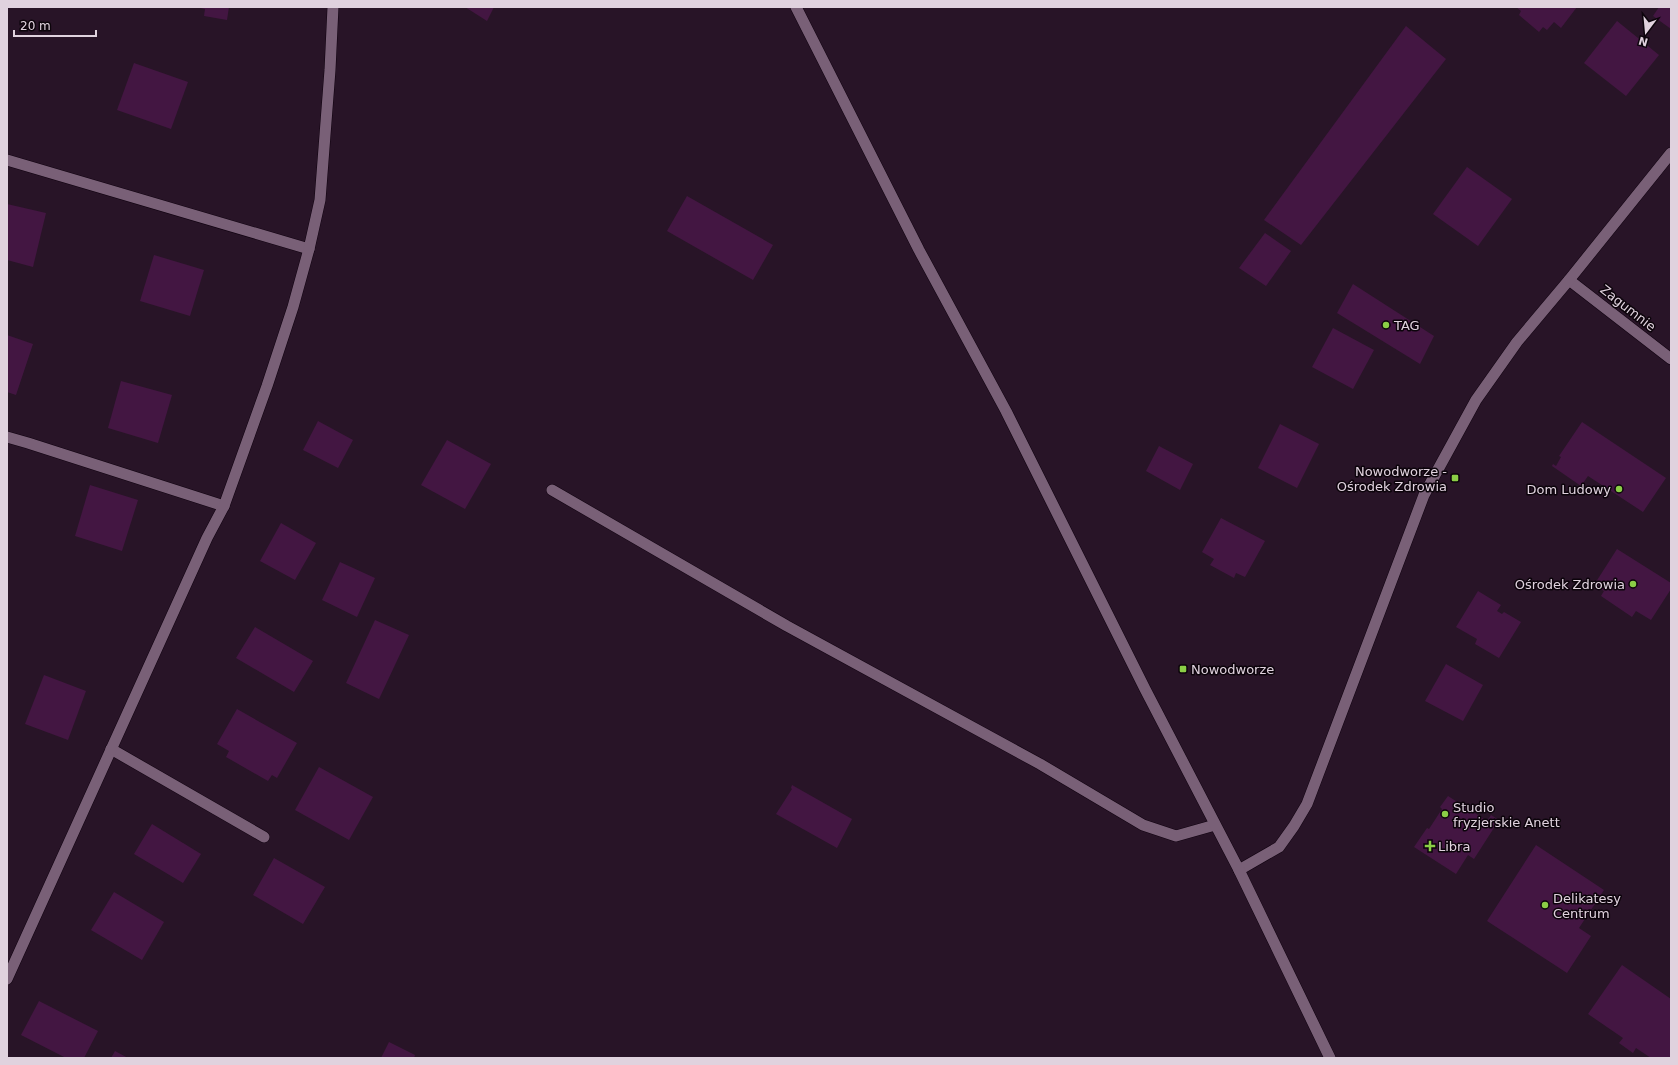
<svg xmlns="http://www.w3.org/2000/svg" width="1678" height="1065" font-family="'DejaVu Sans',sans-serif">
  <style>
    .building { fill: #431642 }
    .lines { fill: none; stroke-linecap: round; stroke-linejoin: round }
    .service-casing { stroke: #100210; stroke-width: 12 }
    .minor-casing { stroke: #100210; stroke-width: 12 }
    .tertiary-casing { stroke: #100210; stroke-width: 12 }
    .secondary-casing { stroke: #100210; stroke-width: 12 }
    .service { stroke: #796077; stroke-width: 11 }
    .minor { stroke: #796077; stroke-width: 11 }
    .tertiary { stroke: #796077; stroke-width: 11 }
    .secondary { stroke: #796077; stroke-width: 11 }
    .poi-dot { fill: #8bce46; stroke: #0c040b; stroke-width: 1.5 }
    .labels { text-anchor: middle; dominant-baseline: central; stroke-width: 3; stroke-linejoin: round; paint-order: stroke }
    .street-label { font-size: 13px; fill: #e0d2de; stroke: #0c040b }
    .poi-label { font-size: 13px; fill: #e0d2de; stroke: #0c040b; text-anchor: start }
  </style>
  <rect width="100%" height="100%" fill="#281427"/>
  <g class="building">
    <path d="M196 7H229L227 20 204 16 205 9Z"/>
    <path d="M465 7H494L487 21Z"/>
    <path d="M1516 7H1577L1561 28 1554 22 1547 30 1543 27 1539 32 1519 15 1521 11Z"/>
    <path d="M1659 7H1671V29L1653 16Z"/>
    <path d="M1617 21 1659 55 1626 96 1584 63Z"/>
    <path d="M1406 26 1446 59 1301 245 1264 220Z"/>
    <path d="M134 63 188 82 171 129 117 110Z"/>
    <path d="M1467 167 1512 199 1478 246 1433 214Z"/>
    <path d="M687 196 773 245 753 280 667 231Z"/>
    <path d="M7 204 46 213 33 267 7 260Z"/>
    <path d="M1265 233 1291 251 1266 286 1239 268Z"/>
    <path d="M154 255 204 270 190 316 140 301Z"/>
    <path d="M1353 284 1434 336 1420 364 1337 313Z"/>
    <path d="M1333 328 1374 350 1353 389 1312 367Z"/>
    <path d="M7 335 33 344 16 395 7 392Z"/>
    <path d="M121 381 172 395 158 443 108 428Z"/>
    <path d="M318 421 353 440 338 468 303 450Z"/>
    <path d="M1582 422 1666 478 1643 512 1588 476 1581 486 1552 466 1553 464 1556 466 1561 457 1559 456Z"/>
    <path d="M1280 424 1319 444 1297 488 1258 468Z"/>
    <path d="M447 440 491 464 465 509 421 485Z"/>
    <path d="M1159 446 1193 464 1180 490 1146 471Z"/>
    <path d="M90 485 138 500 122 551 75 536Z"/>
    <path d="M1221 518 1265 541 1245 577 1236 573 1234 578 1210 565 1214 559 1202 552Z"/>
    <path d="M281 523 316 543 295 580 260 561Z"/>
    <path d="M1617 549 1671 583V589L1651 620 1636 611 1632 617 1601 596 1604 591 1594 585Z"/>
    <path d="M340 562 375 578 357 617 322 600Z"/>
    <path d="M1478 591 1501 605 1497 611 1502 614 1504 612 1521 622 1499 658 1475 644 1477 639 1456 627Z"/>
    <path d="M375 620 409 635 379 699 346 683Z"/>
    <path d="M255 627 313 661 294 692 236 658Z"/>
    <path d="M1446 664 1483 685 1463 721 1425 701Z"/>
    <path d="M44 675 86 691 68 740 25 724Z"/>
    <path d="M237 709 297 743 277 778 272 775 268 781 226 757 229 751 217 744Z"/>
    <path d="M319 767 373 797 349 840 295 810Z"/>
    <path d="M792 785 852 819 837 848 776 814 792 789 791 788Z"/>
    <path d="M1448 796 1487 821 1491 815 1499 820 1474 859 1468 855 1456 874 1414 847 1427 828 1429 829 1442 809 1440 807Z"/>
    <path d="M152 824 201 854 183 883 134 854Z"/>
    <path d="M1536 845 1604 890 1579 928 1591 936 1567 973 1487 921Z"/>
    <path d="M274 858 325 887 303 924 253 895Z"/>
    <path d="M114 892 164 922 142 960 91 930Z"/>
    <path d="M1622 965 1671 999V1058H1651L1636 1048 1633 1053 1619 1043 1623 1038 1588 1014Z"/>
    <path d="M39 1001 98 1031 84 1058H66L21 1035Z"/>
    <path d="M389 1042 415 1055 414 1058H381Z"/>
    <path d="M115 1051 128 1058H111Z"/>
  </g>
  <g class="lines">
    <defs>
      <g id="service">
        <path d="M7 160 309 249"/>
        <path d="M7 437 28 443 224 506"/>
        <path d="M552 490 787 626 1040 764 1143 825 1176 836 1215 825"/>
      </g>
      <g id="minor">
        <path d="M1569 280 1671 359"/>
        <path d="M111 749 264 837"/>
        <path d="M7 979 207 538 224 506 267 386 293 307 309 249 320 200 330 70 333 7"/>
      </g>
      <path id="tertiary" d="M1239 870 1279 847 1294 826 1307 804 1424 495 1476 400 1517 342 1569 280 1671 153"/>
      <path id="secondary" d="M796 7 919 250 1006 411 1145 689 1239 870 1330 1058"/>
    </defs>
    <use href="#service" class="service-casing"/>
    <use href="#minor" class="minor-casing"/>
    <use href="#tertiary" class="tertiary-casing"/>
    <use href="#secondary" class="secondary-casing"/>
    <use href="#service" class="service"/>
    <use href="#minor" class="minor"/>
    <use href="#tertiary" class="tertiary"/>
    <use href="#secondary" class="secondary"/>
  </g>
  <g class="poi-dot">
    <circle cx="1386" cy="325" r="4"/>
    <rect x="1451" y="474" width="8" height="8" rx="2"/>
    <circle cx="1619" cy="489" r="4"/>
    <circle cx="1633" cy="584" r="4"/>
    <rect x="1179" y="665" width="8" height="8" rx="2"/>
    <circle cx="1445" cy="814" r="4"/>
    <path d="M1428 840h4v4h4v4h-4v4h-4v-4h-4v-4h4z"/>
    <circle cx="1545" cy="905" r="4"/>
  </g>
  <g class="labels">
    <g class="street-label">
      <text transform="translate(1628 308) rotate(38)">Zagumnie</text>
    </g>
    <g class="poi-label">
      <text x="1394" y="325">TAG</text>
      <text x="1447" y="471" text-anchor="end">Nowodworze -<tspan x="1447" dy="15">Ośrodek Zdrowia</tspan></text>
      <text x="1611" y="489" text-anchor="end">Dom Ludowy</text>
      <text x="1625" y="584" text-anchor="end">Ośrodek Zdrowia</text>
      <text x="1191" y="669">Nowodworze</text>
      <text x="1453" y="807">Studio<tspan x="1453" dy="15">fryzjerskie Anett</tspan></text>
      <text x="1438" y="846">Libra</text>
      <text x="1553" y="898">Delikatesy<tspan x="1553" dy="15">Centrum</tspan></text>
    </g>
  </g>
  <rect width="1678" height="1065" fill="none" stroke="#e0d2de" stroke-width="16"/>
  <g transform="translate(1646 32) rotate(196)" stroke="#0c040b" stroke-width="3" paint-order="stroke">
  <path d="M0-3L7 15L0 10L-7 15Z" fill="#e0d2de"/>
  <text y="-6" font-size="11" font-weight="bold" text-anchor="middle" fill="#e0d2de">N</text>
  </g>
  <path d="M14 30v6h82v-6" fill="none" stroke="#e0d2de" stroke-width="2"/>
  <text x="20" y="30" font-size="12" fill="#e0d2de" stroke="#0c040b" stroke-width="3" paint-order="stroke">20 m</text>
</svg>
